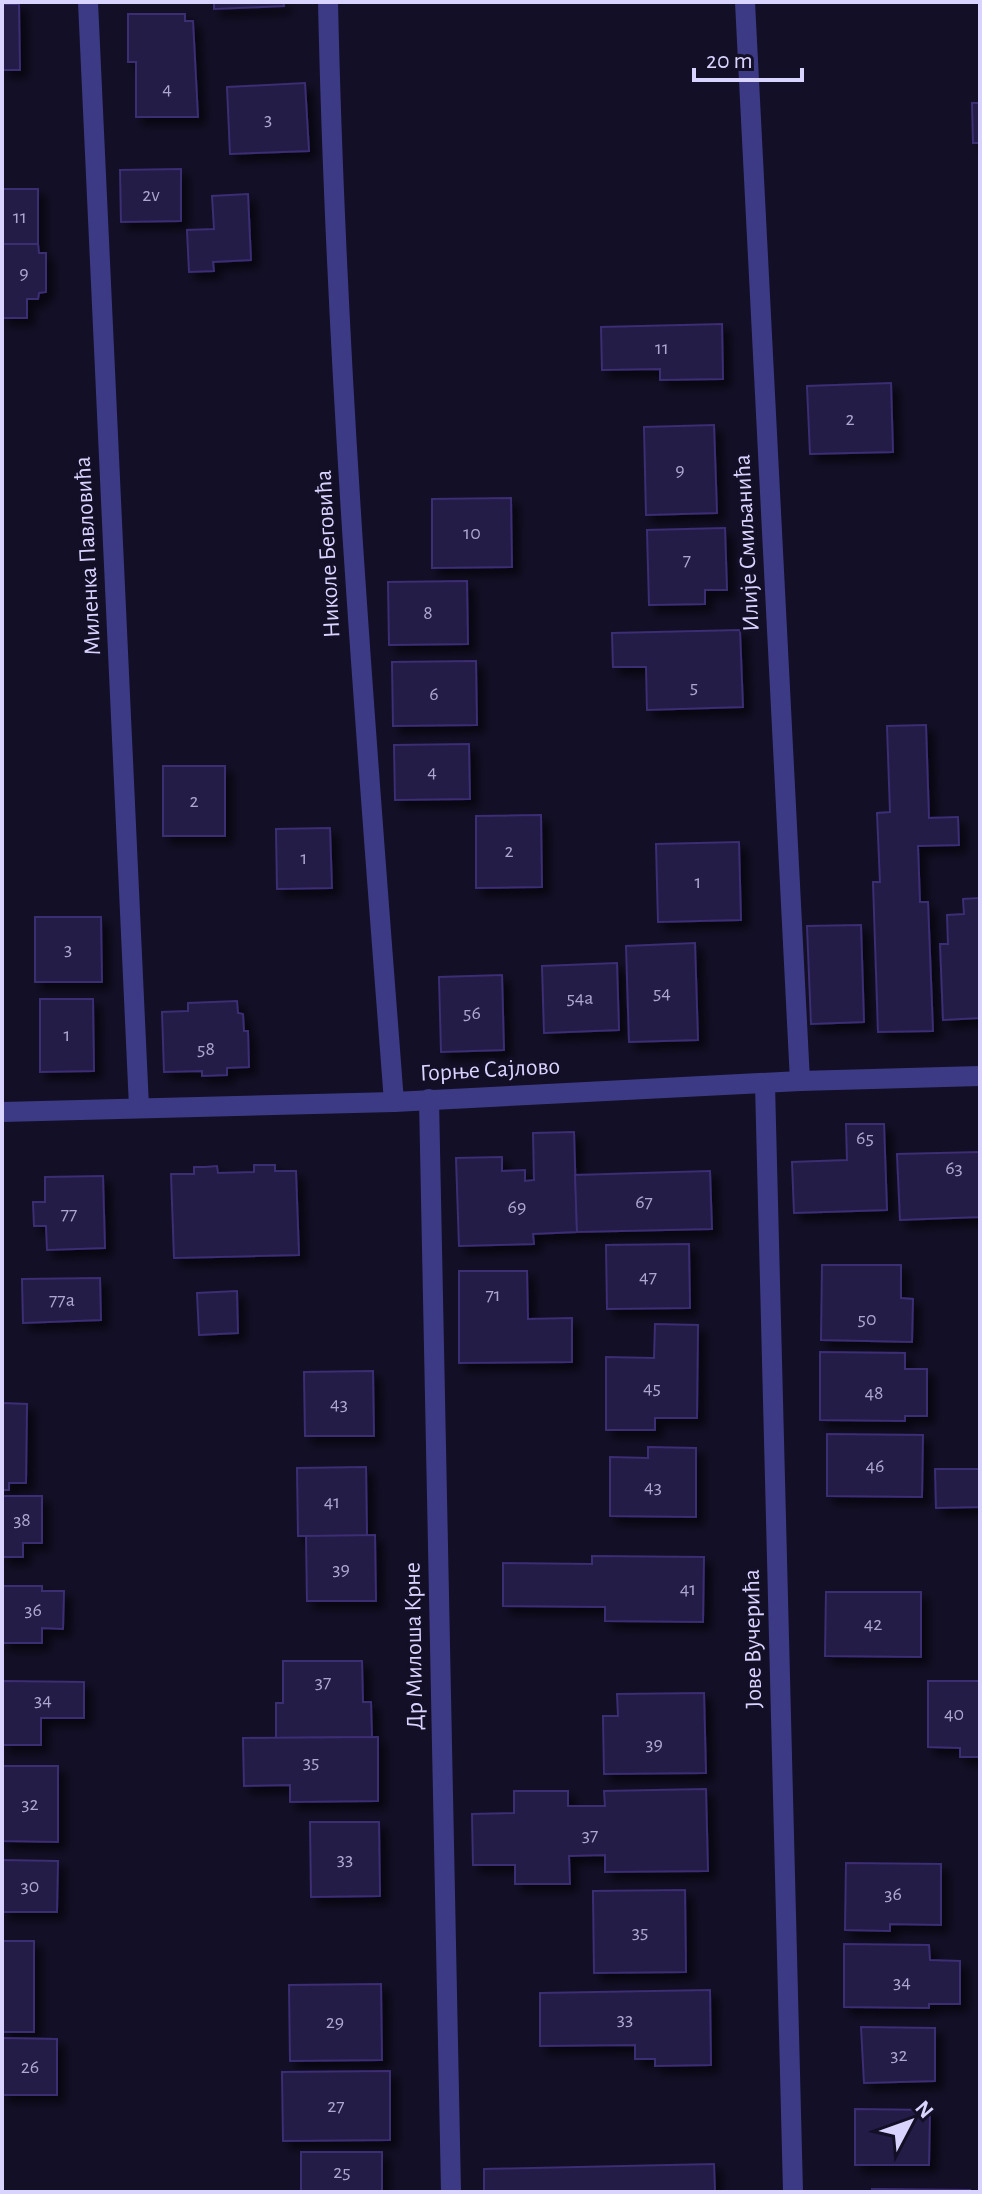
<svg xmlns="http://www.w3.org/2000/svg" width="982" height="2194" font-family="'Alegreya Sans',sans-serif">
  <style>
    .building { fill: #241b47; stroke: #3b2d73; stroke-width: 2; filter: url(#shadow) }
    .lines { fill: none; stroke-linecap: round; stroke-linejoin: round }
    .minor { stroke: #3d3a85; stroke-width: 20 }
    .labels { text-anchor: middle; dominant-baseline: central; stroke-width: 7; stroke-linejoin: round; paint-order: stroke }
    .number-label { font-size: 20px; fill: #aca6d1 }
    .street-label { font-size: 24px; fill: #d9d4ff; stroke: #130f26 }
  </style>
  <defs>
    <filter id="shadow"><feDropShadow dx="7" dy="7" stdDeviation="4" flood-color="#0009"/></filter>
  </defs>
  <rect width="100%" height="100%" fill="#130f26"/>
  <g class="building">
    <path d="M214 2H283L284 6 214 9Z"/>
    <path d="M2 4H19L20 70H2Z"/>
    <path d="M128 14H185V21H193L198 117H136V62H128Z"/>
    <path d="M305 83 309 151 230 154 227 87Z"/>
    <path d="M972 103H980V143H973Z"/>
    <path d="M181 169V221L121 222 120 170Z"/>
    <rect x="2" y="189" width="36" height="55"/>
    <path d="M248 194 251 260 213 262 214 271 189 272 187 230 214 229 212 196Z"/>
    <path d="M2 244H38L39 253H46V292L39 293 38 299H27V318H2Z"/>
    <path d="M722 324 723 379 660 380V369L602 370 601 327Z"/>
    <path d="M891 383 893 452 810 454 807 386Z"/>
    <path d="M714 425 717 513 646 515 644 427Z"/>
    <path d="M511 498 512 567 432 568V499Z"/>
    <path d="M725 528 727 590H705V604L649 605 647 530Z"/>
    <path d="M467 581 468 644 389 645 388 582Z"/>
    <path d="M740 630 743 707 647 710 646 667H613L612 633Z"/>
    <path d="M476 661 477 725 393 726 392 662Z"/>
    <path d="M926 725 929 818 958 817 959 845 918 846 920 902H928L933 1031 878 1032 873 882H880L877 813 890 812 887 726Z"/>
    <path d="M469 744 470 799 395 800 394 745Z"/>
    <rect x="163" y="766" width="62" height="70"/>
    <path d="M541 815 542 887 476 888V816Z"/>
    <path d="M330 828 332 888 277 889 276 829Z"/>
    <path d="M739 842 741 920 658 922 656 844Z"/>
    <path d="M980 898V1018L943 1020 940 944H948L947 915 964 914 963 899Z"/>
    <path d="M35 917H101L102 982H35Z"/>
    <path d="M861 925 864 1022 811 1024 807 926Z"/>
    <path d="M695 943 698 1040 629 1042 626 946Z"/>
    <path d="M617 963 619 1030 544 1033 542 966Z"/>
    <path d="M502 975 504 1050 441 1052 439 977Z"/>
    <path d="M40 999H93L94 1071 40 1072Z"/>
    <path d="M237 1001 238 1013 243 1014 244 1031H248L249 1067 227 1068V1075L202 1076V1071L164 1072 162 1012 188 1011V1003Z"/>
    <path d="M846 1124H884L887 1210 794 1213 792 1162 847 1160Z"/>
    <path d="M574 1132 577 1232 533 1234 534 1244 459 1246 456 1158 502 1157V1171L525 1170V1181L534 1180 533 1133Z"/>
    <path d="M980 1152V1217L900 1220 897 1154Z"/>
    <path d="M254 1165H275V1171H296L299 1255 174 1258 171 1174H194V1167H205L217 1166 218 1173 254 1172Z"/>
    <path d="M710 1171 712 1229 577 1232 575 1175Z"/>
    <path d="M103 1176 105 1248 47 1250 46 1226H34L33 1202H45V1177Z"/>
    <path d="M689 1244 690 1308 607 1309 606 1245Z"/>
    <path d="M822 1265H901V1298L913 1299 912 1342 821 1340Z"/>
    <path d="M459 1271H527L528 1319 572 1318V1362L459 1363Z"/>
    <path d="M100 1278 101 1320 23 1323 22 1279Z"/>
    <path d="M237 1291 238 1333 199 1335 197 1293Z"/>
    <path d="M655 1324 698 1325 697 1418H655V1430H606V1357L654 1358Z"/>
    <path d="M820 1352 905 1353V1369H927V1416H905V1421L820 1420Z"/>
    <path d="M373 1371 374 1436H305L304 1372Z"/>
    <path d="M2 1403 27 1404 26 1483H9V1490H2Z"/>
    <path d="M827 1434 923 1435 922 1497 827 1496Z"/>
    <path d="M648 1447 696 1448V1517L610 1516V1457L648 1458Z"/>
    <path d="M366 1467 367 1536H298L297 1468Z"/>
    <path d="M935 1469H980V1507L936 1508Z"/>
    <path d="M2 1496H42V1543H23V1557H2Z"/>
    <path d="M375 1535 376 1601H307L306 1536Z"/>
    <path d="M592 1556 704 1557 703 1622 605 1621V1607L503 1606V1563L592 1564Z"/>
    <path d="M2 1586H42V1591H64L63 1629 42 1628V1643H2Z"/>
    <path d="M826 1592H921V1657L825 1656Z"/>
    <path d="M283 1661H362L363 1702H371L372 1737 276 1738V1703H283Z"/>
    <path d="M2 1681 84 1682V1718H41V1745H2Z"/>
    <path d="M928 1681H980V1757H960V1748L928 1747Z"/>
    <path d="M704 1693 706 1773 604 1774 603 1716H618L617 1694Z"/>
    <path d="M378 1737V1801L290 1802V1785L244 1786 243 1738Z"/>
    <path d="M2 1766H58V1842L2 1841Z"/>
    <path d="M706 1789 708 1871 605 1872V1855L569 1856 570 1884H515V1865H473L472 1814 514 1813V1791H568V1806H605L604 1791Z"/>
    <path d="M310 1822H379L380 1896 311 1897Z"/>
    <path d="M2 1860 58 1861 57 1912H2Z"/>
    <path d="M846 1863 941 1864V1925L890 1924V1931L845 1930Z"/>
    <path d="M685 1890 686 1972 594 1973 593 1891Z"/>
    <rect x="2" y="1941" width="32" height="91"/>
    <path d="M844 1944 929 1945 930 1960 960 1961V2004H929V2008L844 2007Z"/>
    <path d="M381 1984 382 2060 290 2061 289 1985Z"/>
    <path d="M710 1990 711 2065 655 2066V2059H635V2045L540 2046V1993Z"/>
    <path d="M861 2027 935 2028V2081L864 2083Z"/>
    <path d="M2 2038 57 2039V2095H2Z"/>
    <path d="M390 2071V2140L283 2141 282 2072Z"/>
    <path d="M855 2109 930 2110 929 2165H855Z"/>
    <rect x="301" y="2152" width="81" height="40"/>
    <path d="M714 2164 715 2192H484V2169Z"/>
    <path d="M872 2189 970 2190V2192H872Z"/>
  </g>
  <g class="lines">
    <g class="minor">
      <path d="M88 2 139 1107"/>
      <path d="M328 2C336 369 366 735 394 1102"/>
      <path d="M745 2 800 1081"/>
      <path d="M765 1084 793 2192"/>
      <path d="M429 1099 451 2192"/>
      <path d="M2 1112 394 1102 800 1081 980 1076"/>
    </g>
  </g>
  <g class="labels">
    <g class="number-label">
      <text x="167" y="89">4</text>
      <text x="268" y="119">3</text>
      <text x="151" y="195">2v</text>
      <text x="20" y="217">11</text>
      <text x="24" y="273">9</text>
      <text x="662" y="348">11</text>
      <text x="850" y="419">2</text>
      <text x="680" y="470">9</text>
      <text x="472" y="533">10</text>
      <text x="687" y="560">7</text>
      <text x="428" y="613">8</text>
      <text x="694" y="687">5</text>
      <text x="434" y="694">6</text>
      <text x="432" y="772">4</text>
      <text x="194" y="801">2</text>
      <text x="509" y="851">2</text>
      <text x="304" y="858">1</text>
      <text x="698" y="882">1</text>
      <text x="68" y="949">3</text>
      <text x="662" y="993">54</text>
      <text x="580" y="998">54a</text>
      <text x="472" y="1013">56</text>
      <text x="67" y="1035">1</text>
      <text x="206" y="1049">58</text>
      <text x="865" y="1138">65</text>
      <text x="954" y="1168">63</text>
      <text x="644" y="1202">67</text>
      <text x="517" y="1207">69</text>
      <text x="69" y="1214">77</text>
      <text x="648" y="1277">47</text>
      <text x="493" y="1295">71</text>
      <text x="62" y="1300">77a</text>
      <text x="867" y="1319">50</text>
      <text x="652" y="1388">45</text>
      <text x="874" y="1393">48</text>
      <text x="339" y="1404">43</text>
      <text x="875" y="1466">46</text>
      <text x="653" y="1487">43</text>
      <text x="332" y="1502">41</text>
      <text x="22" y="1520">38</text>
      <text x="341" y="1569">39</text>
      <text x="688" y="1589">41</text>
      <text x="33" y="1610">36</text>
      <text x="873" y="1624">42</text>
      <text x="323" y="1682">37</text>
      <text x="43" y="1700">34</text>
      <text x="954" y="1714">40</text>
      <text x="654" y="1744">39</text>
      <text x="311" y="1762">35</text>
      <text x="30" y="1804">32</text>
      <text x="590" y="1835">37</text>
      <text x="345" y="1859">33</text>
      <text x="30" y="1886">30</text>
      <text x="893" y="1894">36</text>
      <text x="640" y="1932">35</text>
      <text x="902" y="1982">34</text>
      <text x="625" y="2019">33</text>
      <text x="335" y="2022">29</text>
      <text x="899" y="2055">32</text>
      <text x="30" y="2067">26</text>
      <text x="336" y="2106">27</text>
      <text x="342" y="2172">25</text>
    </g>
    <g class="street-label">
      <text transform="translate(747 543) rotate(-93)">Илије Смиљанића</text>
      <text transform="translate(328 554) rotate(-93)">Николе Беговића</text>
      <text transform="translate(88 556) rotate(-93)">Миленка Павловића</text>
      <text transform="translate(490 1070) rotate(-3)">Горње Сајлово</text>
      <text transform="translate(753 1639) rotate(-91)">Јове Вучерића</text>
      <text transform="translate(414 1646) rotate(-91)">Др Милоша Крне</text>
    </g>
  </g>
  <rect width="982" height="2194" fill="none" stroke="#d9d4ff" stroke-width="8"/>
  <g transform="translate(910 2122) rotate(49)" stroke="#130f26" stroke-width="6" paint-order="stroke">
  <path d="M0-6L14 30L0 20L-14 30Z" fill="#d9d4ff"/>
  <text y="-12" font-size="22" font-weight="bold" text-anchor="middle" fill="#d9d4ff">N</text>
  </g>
  <path d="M694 68v12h108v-12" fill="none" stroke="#d9d4ff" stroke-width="4"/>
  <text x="706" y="68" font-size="24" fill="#d9d4ff" stroke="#130f26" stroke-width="6" paint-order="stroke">20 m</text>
</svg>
